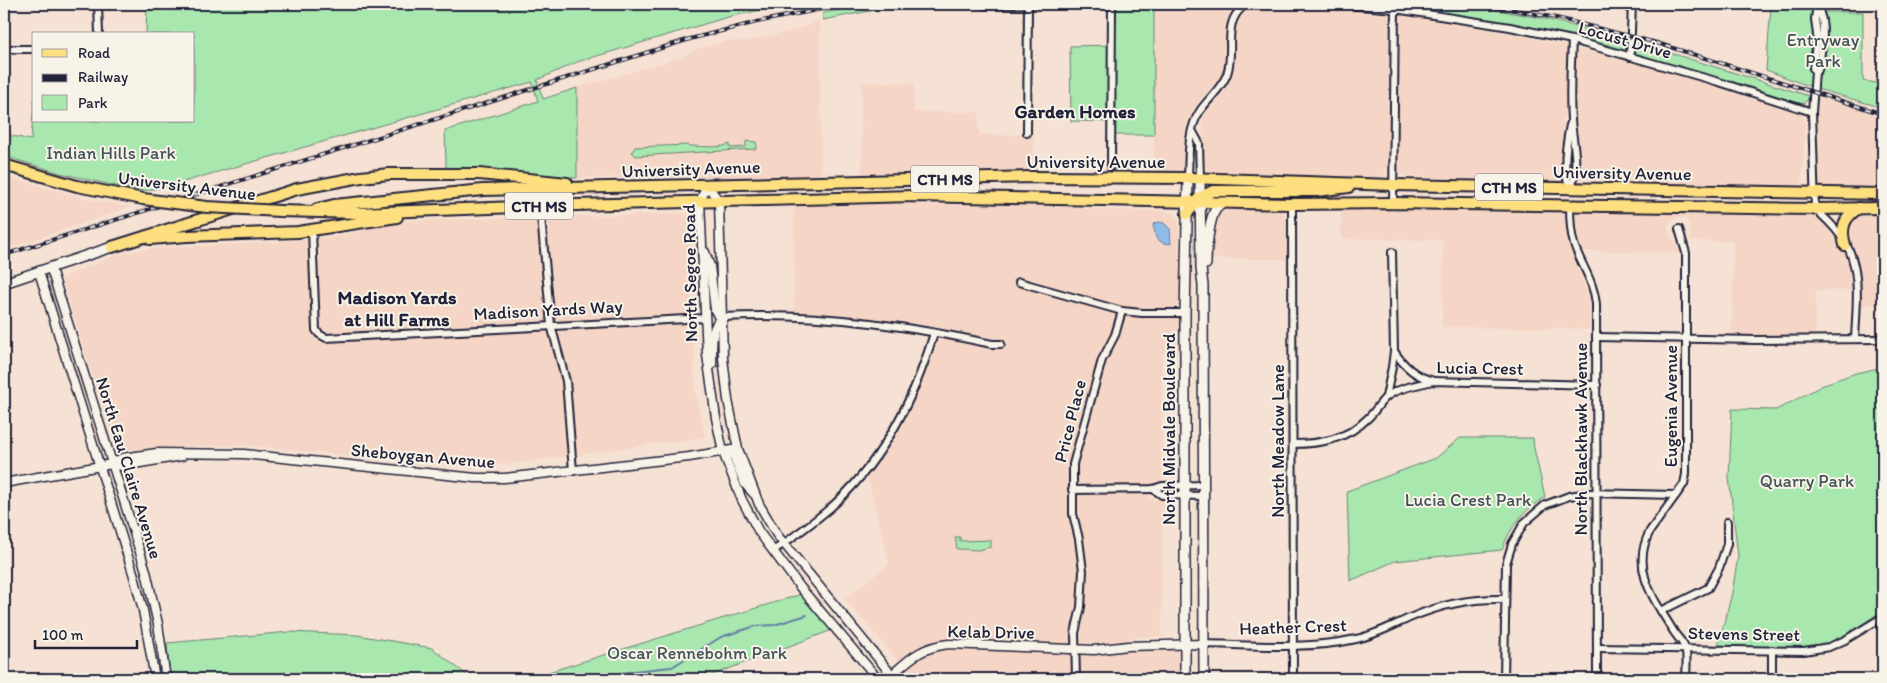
<svg xmlns="http://www.w3.org/2000/svg" width="1887" height="683" font-family="Itim,sans-serif">
  <style>
    .built { fill: #f5d6c6 }
    .green { fill: #a8e7ae; stroke: #658474 }
    .water { fill: #90bce9; stroke: #647ea3 }
    .lines { fill: none; stroke-linecap: round; stroke-linejoin: round }
    .stream { stroke: #647ea3; stroke-width: 2 }
    .minor-casing { stroke: #22223b; stroke-width: 10 }
    .tertiary-casing { stroke: #22223b; stroke-width: 11 }
    .secondary-casing { stroke: #22223b; stroke-width: 12 }
    .primary-casing { stroke: #22223b; stroke-width: 14 }
    .minor { stroke: #f7f3e8; stroke-width: 6 }
    .tertiary { stroke: #f7f3e8; stroke-width: 8 }
    .secondary { stroke: #f7f3e8; stroke-width: 9 }
    .primary { stroke: #fedf80; stroke-width: 10 }
    .rail-casing { stroke: #22223b; stroke-width: 4 }
    .rail { stroke: #f7f3e8; stroke-width: 2; stroke-dasharray: 5.5; stroke-linecap: butt }
    .primary-bridge-casing { stroke: #22223b; stroke-width: 14; stroke-linecap: butt }
    .primary-bridge { stroke: #fedf80; stroke-width: 10 }
    .labels { text-anchor: middle; dominant-baseline: central; stroke-width: 4; stroke-linejoin: round; paint-order: stroke }
    .shield { fill: #f7f3e8; stroke: #62616f; stroke-width: 1 }
    .shield-label { font-size: 16px; font-weight: bold; fill: #22223b }
    .street-label { font-size: 18px; fill: #22223b; stroke: #f7f3e8 }
    .park-label { font-size: 18px; fill: #445358; stroke: #f7f3e8 }
    .neighbourhood-label { font-size: 19px; font-weight: bold; fill: #22223b; stroke: #f7f3e8 }
  </style>
  <rect width="100%" height="100%" fill="#f6e2d4"/>
  <filter id="ink" filterUnits="userSpaceOnUse"><feTurbulence type="fractalNoise" baseFrequency=".02" numOctaves="2"/><feDisplacementMap in="SourceGraphic" scale="10" xChannelSelector="R" yChannelSelector="G"/><feConvolveMatrix kernelMatrix="1 2 1 2 8 2 1 2 1" color-interpolation-filters="sRGB"/></filter>
  <g filter="url(#ink)">
    <g class="built">
      <path d="M1154 4H1222L1228 7 1231 12 1226 27 1225 58 1223 72 1217 81 1196 106 1190 117 1185 136 1184 165 1180 173H1154Z"/>
      <path d="M1257 4 1318 7 1389 15 1390 25 1388 165 1384 176 1377 179 1215 173 1206 170 1202 127 1203 117 1224 88 1233 73 1235 61 1236 28 1238 20 1245 11Z"/>
      <path d="M1404 15 1519 35 1567 46 1569 52 1568 113 1563 116V123L1566 126 1563 141V175L1559 181H1477L1406 176 1399 172 1396 164 1398 20 1400 16Z"/>
      <path d="M819 21 820 27 821 176 577 178V88L682 57 696 49 728 41H747L791 31Z"/>
      <path d="M1581 49 1657 69 1803 114 1805 124 1802 183 1798 186H1793L1626 184 1609 180 1581 179 1579 176V141L1575 114 1576 54 1578 50Z"/>
      <path d="M861 82 914 83V112H979V135H1034L1033 171 862 175Z"/>
      <path d="M1814 95 1883 117V194L1813 193Z"/>
      <path d="M4 176 93 200 131 207 4 250Z"/>
      <path d="M900 204 1028 205 1113 210 1166 211 1173 213 1179 219 1181 354H1162V482L1150 484V498L1163 500 1162 637H1137L1111 644 1098 645 976 640 935 641 918 647 898 661 845 599 889 563 867 475 886 449 910 409 924 378 942 328 849 317 794 313V206Z"/>
      <path d="M1222 209 1283 211 1287 220V259H1209L1217 214Z"/>
      <path d="M1436 209 1817 216 1822 219 1845 255 1850 271 1859 270 1858 258 1847 235 1846 228 1855 217 1883 214V305H1859V290L1816 291 1815 335H1732L1733 242 1690 241 1689 222 1686 219 1678 218 1670 222 1668 229 1670 234 1678 244 1680 253 1582 251 1571 253 1588 292 1590 329 1442 327 1443 240 1341 239V210Z"/>
      <path d="M689 213 695 389 705 437 504 465 377 459 244 445 167 447 118 454 61 278 115 255 139 250 165 247 276 242 334 237 401 221Z"/>
      <path d="M937 645 1094 650 1185 645V679H895L896 670Z"/>
    </g>
    <g class="green">
      <path d="M147 4H789L728 17 577 62 537 80 543 99 577 88V178L480 168H446L445 131 538 101 532 82 169 186 143 191 116 186 60 173 4 156V134L31 140 34 101V121H194V34H146Z"/>
      <path d="M878 4H917L880 9 823 20V13Z"/>
      <path d="M1117 4H1154V135H1115L1114 122 1071 121 1070 46 1115 45Z"/>
      <path d="M1385 4H1464L1541 18 1619 37 1809 96 1808 99 1803 104 1797 103 1608 45 1508 23Z"/>
      <path d="M1771 6 1816 9 1820 12H1863V81L1883 84V108L1814 88 1766 70Z"/>
      <path d="M746 141 756 142 757 146 756 149 636 156 632 152 635 147 689 145V146C703 146 717 149 730 144V148L746 147Z"/>
      <path d="M1883 367V610C1869 619 1855 630 1841 638 1813 653 1750 647 1718 645L1732 593 1738 556 1729 478 1732 409 1776 410 1827 383 1856 373Z"/>
      <path d="M1460 438H1533L1534 448 1545 497C1524 509 1510 527 1502 550L1395 561 1350 581 1347 491 1436 458Z"/>
      <path d="M955 537H960V541L991 540V547L978 550 960 549H957Z"/>
      <path d="M805 593 835 629 701 679H526Z"/>
      <path d="M290 632 357 635 432 648 472 679H170L167 643Z"/>
    </g>
    <path class="water" d="M1159 222 1164 223 1170 229 1171 244 1163 243 1156 238 1153 225 1155 223Z"/>
    <g class="lines">
      <path class="stream" d="M602 679 633 671 672 667 721 637 756 626 774 625 807 615"/>
      <defs>
        <g id="minor">
          <path d="M98 4 99 34"/>
          <path d="M1231 4 1239 9"/>
          <path d="M1336 4 1395 9 1510 27 1572 40 1719 82 1812 112"/>
          <path d="M1817 4 1815 19 1817 35 1813 68 1815 72 1812 112 1815 209C1829 221 1847 240 1852 258 1860 283 1856 313 1855 339"/>
          <path d="M984 5 1033 4"/>
          <path d="M4 49H34"/>
          <path d="M1630 57 1632 4"/>
          <path d="M1815 72 1818 70C1821 53 1828 22 1817 8"/>
          <path d="M1193 132 1199 143 1200 179"/>
          <path d="M1027 133 1028 4"/>
          <path d="M1111 166 1112 4"/>
          <path d="M1188 178C1189 157 1187 130 1200 111 1208 99 1222 88 1227 74 1236 49 1220 23 1246 4"/>
          <path d="M1570 189C1581 168 1572 141 1571 119 1569 93 1571 66 1572 40"/>
          <path d="M1570 189C1562 170 1566 145 1570 125"/>
          <path d="M564 191C554 194 542 193 540 206L551 325 566 381 573 471"/>
          <path d="M516 193 534 198 540 206"/>
          <path d="M1393 203 1395 4"/>
          <path d="M1292 204 1293 679"/>
          <path d="M1570 205C1570 218 1570 231 1574 244 1581 265 1594 281 1596 304L1597 679"/>
          <path d="M1679 229 1686 253V474L1684 484 1650 531C1630 569 1654 599 1674 632 1677 637 1683 642 1685 648 1688 656 1686 670 1686 679"/>
          <path d="M312 231 316 330 319 334 326 338 705 318"/>
          <path d="M1019 282 1122 311 1142 313H1185"/>
          <path d="M723 317C811 312 906 325 992 344H1001"/>
          <path d="M1596 337 1756 340 1883 339"/>
          <path d="M1394 351C1403 365 1414 376 1431 380"/>
          <path d="M1386 397 1392 367 1394 351 1392 252"/>
          <path d="M1293 444C1321 444 1347 439 1367 419 1374 413 1379 404 1385 398 1396 388 1418 385 1432 381L1597 385"/>
          <path d="M1153 489 1162 495 1204 496"/>
          <path d="M1072 490 1153 489 1162 486 1204 485"/>
          <path d="M773 551C792 538 811 524 829 509 882 463 914 400 934 333"/>
          <path d="M1661 611 1708 588 1719 568 1727 544V522"/>
          <path d="M1204 644C1254 645 1307 650 1356 639 1376 635 1393 625 1412 617 1442 604 1473 598 1505 599"/>
          <path d="M1597 648 1804 651 1829 647 1845 640 1883 617"/>
          <path d="M1772 650V679"/>
          <path d="M1076 679 1075 633 1081 607 1083 571 1079 539 1073 514V464L1102 360 1115 335 1122 311"/>
          <path d="M1504 679 1506 564 1512 544 1524 523 1545 505 1569 496 1588 493 1676 495"/>
        </g>
        <g id="tertiary">
          <path d="M705 252 710 266 715 310 718 316 723 317"/>
          <path d="M51 269 146 571 158 624 166 679"/>
          <path d="M39 272 134 576 143 610 155 679"/>
          <path d="M712 364C713 350 709 325 723 317"/>
          <path d="M725 452 733 455 745 484 754 494"/>
          <path d="M112 464 122 458 157 453 244 454 476 478H505L689 457 738 449"/>
          <path d="M4 483 112 464 122 466 182 456"/>
          <path d="M878 679 800 587 759 532 742 500 723 452 716 418 707 355 700 201 707 185 719 201 723 358 728 400 738 449 759 504 777 535 895 679"/>
          <path d="M887 679C908 661 919 647 949 644L1094 650 1128 646 1204 644"/>
        </g>
        <g id="secondary">
          <path d="M1200 179 1201 268 1203 286 1204 679"/>
          <path d="M1206 264C1206 252 1209 218 1216 209 1218 206 1222 204 1225 202"/>
          <path d="M4 283 112 247"/>
          <path d="M1185 679V313L1188 178"/>
        </g>
        <g id="primary">
          <path d="M4 165 77 186 143 199"/>
          <path d="M317 209 334 205 483 190 1033 177 1188 178 1393 185 1883 194"/>
          <path d="M280 211 359 213 540 206 913 196 1292 204 1393 203 1815 209 1883 208"/>
          <path d="M1187 214 1199 198 1213 191H1317L1349 187"/>
          <path d="M150 239 187 236 298 232 397 217"/>
          <path d="M1845 245C1840 228 1844 217 1859 208"/>
          <path d="M112 247 297 189 361 177 389 174H479L567 183"/>
        </g>
      </defs>
      <use href="#minor" class="minor-casing"/>
      <use href="#tertiary" class="tertiary-casing"/>
      <use href="#secondary" class="secondary-casing"/>
      <use href="#primary" class="primary-casing"/>
      <use href="#minor" class="minor"/>
      <use href="#tertiary" class="tertiary"/>
      <use href="#secondary" class="secondary"/>
      <use href="#primary" class="primary"/>
      <defs>
        <g id="rail">
          <path d="M1484 4 1561 19 1657 43 1883 114"/>
          <path d="M4 255 690 39 757 22 847 4"/>
        </g>
      </defs>
      <use href="#rail" class="rail-casing"/>
      <use href="#rail" class="rail"/>
      <defs>
        <path id="primary-bridge" d="M143 199 207 207 280 211"/>
      </defs>
      <use href="#primary-bridge" class="primary-bridge-casing"/>
      <use href="#primary-bridge" class="primary-bridge"/>
    </g>
  </g>
  <g class="labels">
    <g class="shield">
      <rect x="911" y="165.5" width="68" height="27" rx="4"/>
      <rect x="1475" y="173.5" width="68" height="27" rx="4"/>
      <rect x="505" y="192.5" width="68" height="27" rx="4"/>
    </g>
    <g class="shield-label">
      <text x="945" y="179">CTH MS</text>
      <text x="1509" y="187">CTH MS</text>
      <text x="539" y="206">CTH MS</text>
    </g>
    <g class="street-label">
      <text transform="translate(1625 40) rotate(16)">Locust Drive</text>
      <text x="1096" y="162">University Avenue</text>
      <text transform="translate(691 169) rotate(-2)">University Avenue</text>
      <text transform="translate(1622 173) rotate(1)">University Avenue</text>
      <text transform="translate(187 186) rotate(7)">University Avenue</text>
      <text transform="translate(690 273) rotate(-91)">North Segoe Road</text>
      <text transform="translate(548 310) rotate(-3)">Madison Yards Way</text>
      <text transform="translate(1480 368) rotate(1)">Lucia Crest</text>
      <text transform="translate(1671 406) rotate(-90)">Eugenia Avenue</text>
      <text transform="translate(1070 421) rotate(-76)">Price Place</text>
      <text transform="translate(1169 429) rotate(-90)">North Midvale Boulevard</text>
      <text transform="translate(1581 439) rotate(-90)">North Blackhawk Avenue</text>
      <text transform="translate(1278 441) rotate(-90)">North Meadow Lane</text>
      <text transform="translate(423 456) rotate(5)">Sheboygan Avenue</text>
      <text transform="translate(129 468) rotate(73)">North Eau Claire Avenue</text>
      <text transform="translate(1293 627) rotate(-2)">Heather Crest</text>
      <text transform="translate(991 632) rotate(1)">Kelab Drive</text>
      <text transform="translate(1744 634) rotate(1)">Stevens Street</text>
    </g>
    <g class="park-label">
      <text x="1823" y="40">Entryway<tspan x="1823" dy="21">Park</tspan></text>
      <text x="111" y="153">Indian Hills Park</text>
      <text x="1807" y="481">Quarry Park</text>
      <text x="1468" y="500">Lucia Crest Park</text>
      <text x="697" y="653">Oscar Rennebohm Park</text>
    </g>
    <g class="neighbourhood-label">
      <text x="1075" y="111">Garden Homes</text>
      <text x="397" y="297">Madison Yards<tspan x="397" dy="22">at Hill Farms</tspan></text>
    </g>
  </g>
  <rect width="1887" height="683" fill="none" stroke="#f7f3e8" stroke-width="20"/>
  <rect x="10" y="10" width="1867" height="663" fill="none" stroke="#22223b" stroke-width="2" filter="url(#ink)"/>
  <rect x="32" y="32" width="162" height="90" fill="#f7f3e8" stroke="#a29fa3"/>
  <rect x="42" y="49" width="25" height="8" fill="#fedf80" stroke="#a29fa3"/>
  <text x="78" y="58" font-size="15" fill="#22223b">Road</text>
  <rect x="42" y="74" width="25" height="8" fill="#22223b" stroke="#a29fa3"/>
  <text x="78" y="82" font-size="15" fill="#22223b">Railway</text>
  <rect x="42" y="95" width="25" height="15" fill="#a8e7ae" stroke="#a29fa3"/>
  <text x="78" y="108" font-size="15" fill="#22223b">Park</text>
  <path d="M35 640v8h102v-8" fill="none" stroke="#22223b" stroke-width="2.5"/>
  <text x="42" y="640" font-size="15" fill="#22223b" stroke="#f7f3e8" stroke-width="4" paint-order="stroke">100 m</text>
</svg>
